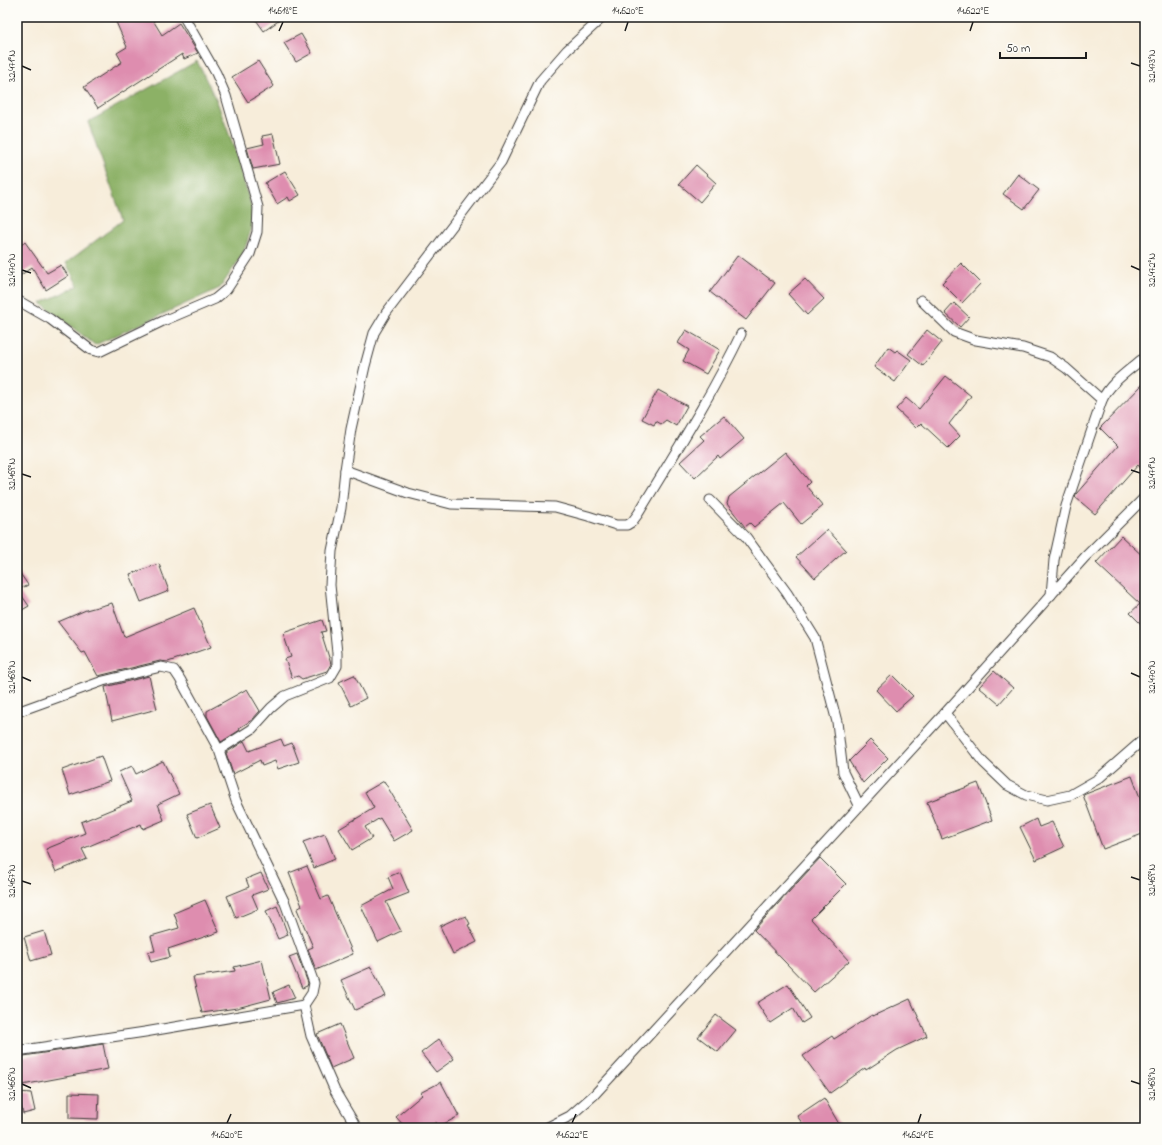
<svg xmlns="http://www.w3.org/2000/svg" width="1162" height="1145" font-family="'Indie Flower',sans-serif">
  <style>
    .forest { fill: #8cb166; stroke: #546641 }
    .building { fill: #de8daf }
    .lines { fill: none; stroke-linecap: round; stroke-linejoin: round }
    .minor-casing { stroke: #3d3b38; stroke-width: 11 }
    .minor { stroke: #fff; stroke-width: 9 }
    .ticks { fill: none; stroke: #1c1c1c; stroke-width: 1.5 }
    .neatline { fill: none; stroke: #1c1c1c; stroke-width: 1.5 }
    .ticks-label { font-size: 10px; text-anchor: middle; fill: #1c1c1c }
  </style>
  <rect width="100%" height="100%" fill="#fdfcf7"/>
  <filter id="ink" filterUnits="userSpaceOnUse"><feTurbulence type="fractalNoise" baseFrequency=".025" numOctaves="2"/><feDisplacementMap in="SourceGraphic" scale="8" xChannelSelector="R" yChannelSelector="G"/><feConvolveMatrix kernelMatrix="1 2 1 2 8 2 1 2 1" color-interpolation-filters="sRGB"/></filter>
  <filter id="wash" filterUnits="userSpaceOnUse"><feTurbulence type="fractalNoise" baseFrequency=".012" numOctaves="4" result="noise"/><feDisplacementMap in="SourceGraphic" scale="16" xChannelSelector="R" yChannelSelector="G"/><feGaussianBlur stdDeviation="0.9" result="paint"/><feColorMatrix in="noise" values="0 0 0 0 0 0 0 0 0 0 0 0 0 0 0 0 0 1.4 0 .05"/><feComposite in="paint" operator="in"/></filter>
  <g filter="url(#wash)">
    <rect width="100%" height="100%" fill="#f7edda"/>
    <path class="forest" d="M197 61 218 104 233 145 252 209V227L243 254 220 288 95 345 41 303 78 286 66 263 123 220 88 122Z"/>
    <g id="blocks">
      <g class="building">
        <path d="M123 17H151L162 35 179 23 198 53 184 59 182 54 98 108 84 87 122 62 117 53 127 47 116 22Z"/>
        <path d="M254 17H284L264 31Z"/>
        <path d="M301 34 312 53 296 62 284 43Z"/>
        <path d="M258 61 274 86 248 102 232 77Z"/>
        <path d="M273 134 280 164 253 169 247 148 264 144 262 136Z"/>
        <path d="M696 165 716 183 700 202 679 184Z"/>
        <path d="M285 171 300 195 290 201 288 197 277 204 265 183Z"/>
        <path d="M1018 174 1039 190 1024 209 1003 194Z"/>
        <path d="M25 242 47 273 61 265 68 276 46 290 32 267 17 278V248Z"/>
        <path d="M738 255 775 283 746 320 710 292Z"/>
        <path d="M961 263 981 283 962 303 942 283Z"/>
        <path d="M805 279 824 299 807 315 788 294Z"/>
        <path d="M954 303 969 317 960 327 945 313Z"/>
        <path d="M686 330 720 350 706 374 683 361 689 350 678 343Z"/>
        <path d="M927 330 942 342 923 366 908 354Z"/>
        <path d="M888 347 895 352 897 350 911 360 895 382 874 367Z"/>
        <path d="M946 376 971 396 949 424 960 436 948 448 921 423 916 428 896 409 906 398 919 409Z"/>
        <path d="M1145 382V473L1138 465 1095 514 1075 497 1076 494 1118 446 1100 428Z"/>
        <path d="M658 390 687 406 676 426 666 420 661 424 656 421 654 425 642 419Z"/>
        <path d="M724 416 744 439 720 459 718 456 695 478 680 462 704 440 700 436Z"/>
        <path d="M785 452 810 482 806 486 823 506 801 524 784 503 754 527 750 523 745 527 727 504 729 497Z"/>
        <path d="M827 529 846 550 815 578 796 557Z"/>
        <path d="M1121 536 1145 558V628L1130 613 1140 604 1096 563Z"/>
        <path d="M159 564 169 591 141 602 130 574Z"/>
        <path d="M17 569 28 585 18 590 29 606 17 613Z"/>
        <path d="M112 603 124 637 194 608 211 647 168 662 160 661 98 676 85 652 82 653 58 622 86 610Z"/>
        <path d="M322 620 326 631 321 632 331 664 327 671 302 679 298 676 292 678 285 659 291 657 283 633Z"/>
        <path d="M994 671 1013 688 999 704 979 687Z"/>
        <path d="M354 675 366 698 351 706 339 682Z"/>
        <path d="M892 675 913 696 896 711 876 690Z"/>
        <path d="M149 676 157 709 112 721 105 687Z"/>
        <path d="M247 689 260 711 252 720 239 728 240 730 221 742 207 716V711Z"/>
        <path d="M281 739 284 746 292 743 299 762 278 769 275 761 262 766 260 760 233 774 226 753 244 741 249 751Z"/>
        <path d="M870 740 888 758 863 783 849 761Z"/>
        <path d="M101 756 110 781 70 795 62 770Z"/>
        <path d="M163 761 179 794 158 804 164 820 143 829 141 824 82 849 87 859 56 872 46 849 85 833 81 822 132 801 119 772 132 766 136 774Z"/>
        <path d="M1132 776 1145 811V833L1103 849 1083 795Z"/>
        <path d="M384 781 413 830 394 841 380 818 365 827 372 838 352 850 339 829 374 808 365 792Z"/>
        <path d="M978 783 992 820 942 839 927 802Z"/>
        <path d="M210 805 220 828 197 838 187 814Z"/>
        <path d="M1036 819 1039 827 1052 822 1064 847 1036 860 1020 827Z"/>
        <path d="M325 834 335 859 314 868 303 842Z"/>
        <path d="M820 858 846 884 811 919 849 961 814 992 754 930Z"/>
        <path d="M307 866 321 899 328 896 353 954 316 970 308 949 313 947 297 909 302 906 289 873Z"/>
        <path d="M400 872 409 893 386 902 401 931 378 942 361 906 393 889 388 877Z"/>
        <path d="M261 873 268 889 252 895 258 909 236 918 227 896 249 887 246 879Z"/>
        <path d="M205 900 219 932 168 949 170 957 151 962 148 952 155 951 151 936 179 928 174 913Z"/>
        <path d="M277 906 288 935 278 939 266 911Z"/>
        <path d="M466 916 470 924 468 925 477 942 453 954 440 926 457 918 458 919Z"/>
        <path d="M44 931 51 955 31 961 24 937Z"/>
        <path d="M297 954 308 983 307 986 302 988 289 957Z"/>
        <path d="M262 960 271 999 237 1008 202 1013 193 977 235 971 234 967Z"/>
        <path d="M371 967 386 996 355 1010 341 980Z"/>
        <path d="M788 984 810 1018 802 1023 793 1008 770 1023 757 1003Z"/>
        <path d="M289 985 295 998 277 1003 273 992Z"/>
        <path d="M910 999 927 1036 897 1050 866 1070 865 1068 830 1093 803 1056 832 1036 834 1039 872 1015 873 1016Z"/>
        <path d="M716 1015 736 1030 718 1052 698 1037Z"/>
        <path d="M340 1024 354 1058 331 1068 317 1034Z"/>
        <path d="M439 1039 454 1059 436 1072 421 1053Z"/>
        <path d="M103 1044 108 1069 17 1086V1057Z"/>
        <path d="M441 1082 459 1116 438 1127 436 1122 429 1128H406L396 1117 422 1095 420 1093Z"/>
        <path d="M18 1092 31 1093 35 1111 23 1114Z"/>
        <path d="M69 1093 99 1094 98 1119 69 1118Z"/>
        <path d="M824 1098 839 1124 831 1128H806L797 1116Z"/>
      </g>
    </g>
  </g>
  <g filter="url(#ink)">
    <use href="#blocks" fill-opacity="0" stroke="#3d3b38" stroke-width="1"/>
    <g class="lines">
      <defs>
        <g id="minor">
          <path d="M17 300 50 319 91 350 99 352 163 321 215 299 227 289 250 254 257 232 258 207 226 96 216 73 184 17"/>
          <path d="M921 300 954 332 976 340 1023 348 1050 357 1066 368 1102 400"/>
          <path d="M345 470 408 493 451 504 555 507 588 516 616 525H627L632 522 638 514C673 456 712 395 741 334"/>
          <path d="M710 500 746 537 787 593 815 638 837 722 843 772 859 805"/>
          <path d="M1051 595 1054 560 1066 506 1102 400C1110 383 1127 372 1141 360"/>
          <path d="M17 712 103 681 161 667 174 670 180 679 219 750 236 801 285 903 314 983 312 993 304 1005 311 1036 335 1091 357 1128"/>
          <path d="M945 713 983 762 1007 785 1026 795 1047 800 1070 795 1098 779 1145 738"/>
          <path d="M219 750 252 729 271 708 285 696 330 678 337 666V653L330 585 332 551 341 508 345 470 351 429 365 366 374 333 386 313 501 162 540 81 567 50 603 17"/>
          <path d="M17 1051 145 1032 304 1005"/>
          <path d="M546 1128 570 1116 594 1095 945 713 1085 557 1145 497"/>
        </g>
      </defs>
      <use href="#minor" class="minor-casing"/>
      <use href="#minor" class="minor"/>
    </g>
  </g>
  <path class="ticks" d="M279 31 283 22M625 31 628 22M970 31 973 22M1131 63 1140 66M22 66 31 70M1131 266 1140 270M22 270 31 273M1131 470 1140 473M22 474 31 477M1131 673 1140 677M22 677 31 681M1131 877 1140 880M22 881 31 884M1131 1081 1140 1084M22 1084 31 1088M227 1123 231 1114M572 1123 576 1114M918 1123 921 1114"/>
  <rect width="1162" height="1145" fill="none" stroke="#fdfcf7" stroke-width="44"/>
  <path d="M1000 52v6h86v-6" fill="none" stroke="#1c1c1c" stroke-width="2"/>
  <text x="1006" y="52" font-size="12" fill="#1c1c1c" stroke="#fdfcf7" stroke-width="3" paint-order="stroke">50 m</text>
  <rect x="22" y="22" width="1118" height="1101" class="neatline"/>
  <g class="ticks-label">
    <text x="283" y="14">14.618°E</text>
    <text x="628" y="14">14.620°E</text>
    <text x="973" y="14">14.622°E</text>
    <text transform="translate(1151 66) rotate(-90)" y="4">32.473°N</text>
    <text transform="translate(11 66) rotate(-90)" y="4">32.471°N</text>
    <text transform="translate(1151 270) rotate(-90)" y="4">32.472°N</text>
    <text transform="translate(11 270) rotate(-90)" y="4">32.470°N</text>
    <text transform="translate(1151 473) rotate(-90)" y="4">32.471°N</text>
    <text transform="translate(11 474) rotate(-90)" y="4">32.469°N</text>
    <text transform="translate(1151 677) rotate(-90)" y="4">32.470°N</text>
    <text transform="translate(11 677) rotate(-90)" y="4">32.468°N</text>
    <text transform="translate(1151 880) rotate(-90)" y="4">32.469°N</text>
    <text transform="translate(11 881) rotate(-90)" y="4">32.467°N</text>
    <text transform="translate(1151 1084) rotate(-90)" y="4">32.468°N</text>
    <text transform="translate(11 1084) rotate(-90)" y="4">32.466°N</text>
    <text x="227" y="1138">14.620°E</text>
    <text x="572" y="1138">14.622°E</text>
    <text x="918" y="1138">14.624°E</text>
  </g>
</svg>
